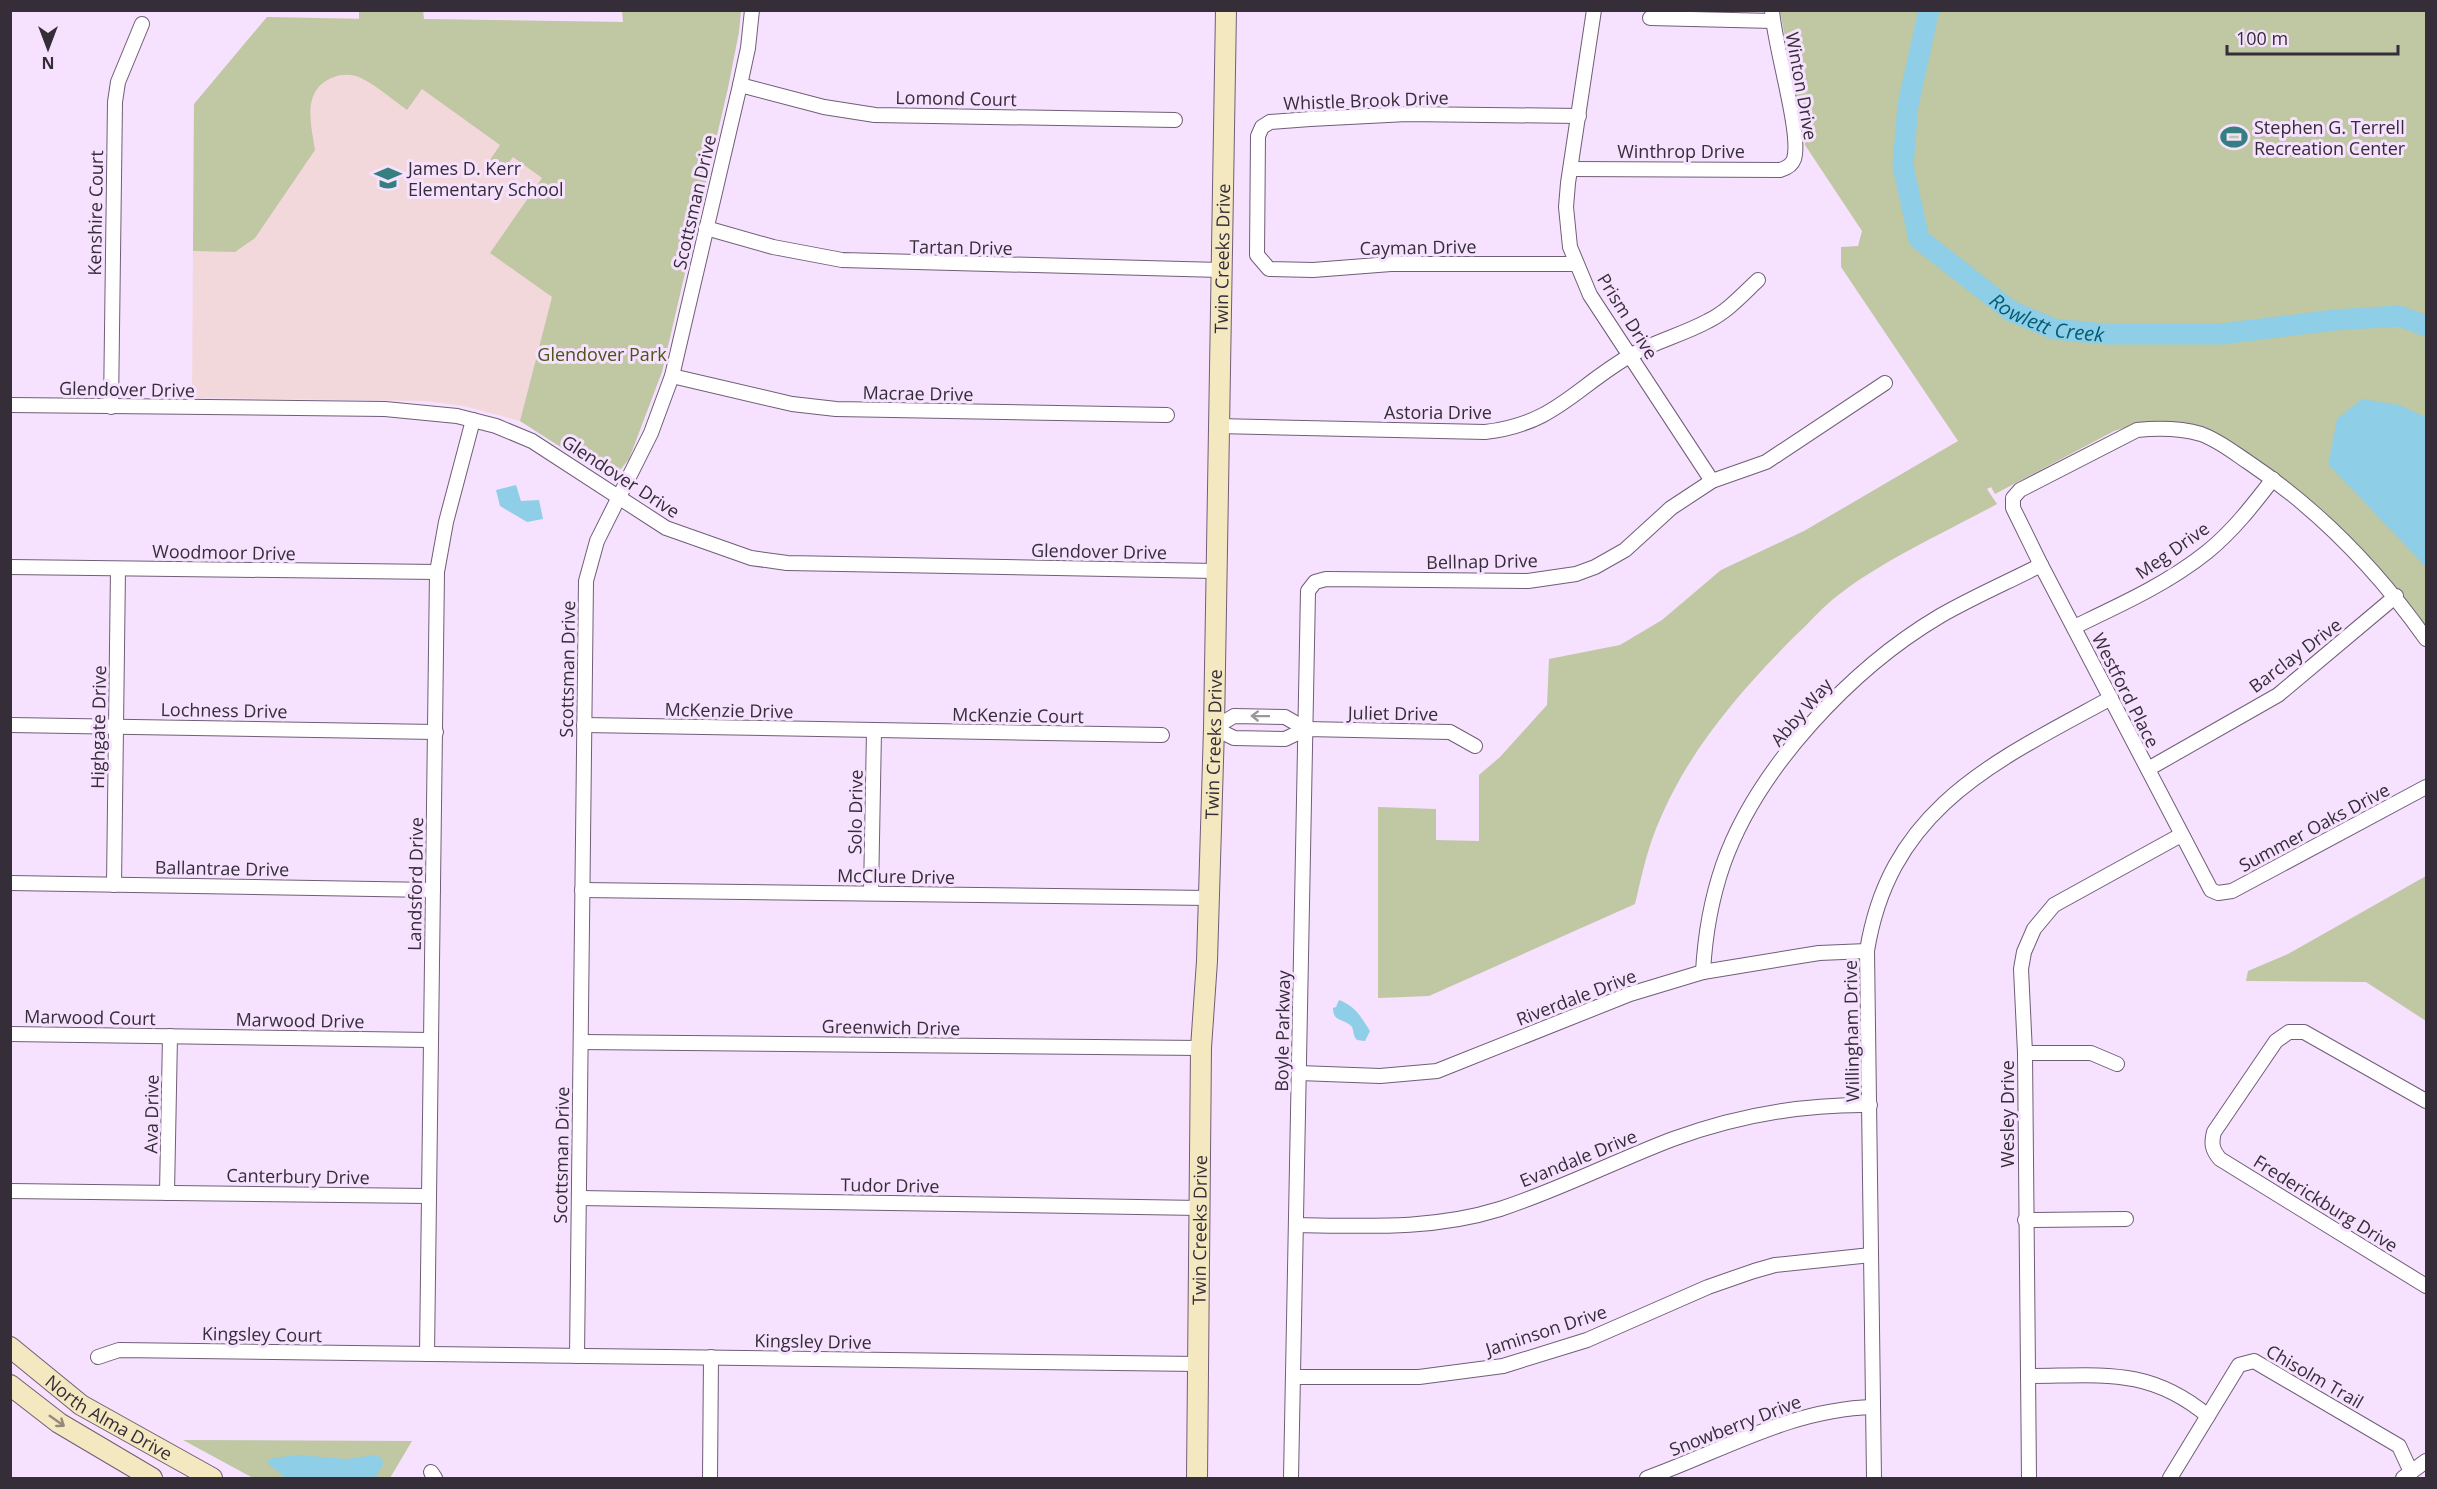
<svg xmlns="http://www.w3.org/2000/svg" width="2437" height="1489" font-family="'Open Sans',sans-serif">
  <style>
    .education { fill: #f3d8db }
    .green { fill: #bfc7a3 }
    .water { fill: #8ecee7 }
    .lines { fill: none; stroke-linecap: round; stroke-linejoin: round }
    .river { stroke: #8ecee7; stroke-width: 21 }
    .street-casing { stroke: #705e76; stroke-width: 16 }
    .secondary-casing { stroke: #705e76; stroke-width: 22 }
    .street { stroke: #fff; stroke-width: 14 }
    .secondary { stroke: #f4e8c0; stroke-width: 20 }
    .oneway { stroke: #9a969c }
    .oneway2 { stroke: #948a7c }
    .labels { text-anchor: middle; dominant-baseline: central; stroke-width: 6; stroke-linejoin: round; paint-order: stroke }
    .street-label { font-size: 18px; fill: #352d38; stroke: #f6e1fe }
    .poi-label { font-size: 18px; fill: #352d38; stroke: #f6e1fe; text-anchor: start }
    .park-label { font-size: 18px; fill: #4b5417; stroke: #f6e1fe }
    .water-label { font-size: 20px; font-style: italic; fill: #005c75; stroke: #f6e1fe }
  </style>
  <rect width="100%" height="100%" fill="#f6e1fe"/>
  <path class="education" d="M267 17 624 22 520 421 464 406 426 401 192 398 194 104Z"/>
  <g class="green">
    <path d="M423 10 424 19 623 22 622 11H741L739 32 728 88 662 372 629 459 612 480 520 421 552 297 490 253 542 178 513 157 501 173 488 163 500 145 422 89 407 110C392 99 377 86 361 78 353 74 342 74 334 77 301 89 311 124 315 150L255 238 235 252 193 251 194 104 267 17 359 19V11Z"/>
    <path d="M1780 11H2426V627L2417 613 2323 510 2237 445 2216 434 2141 424 2127 427 2114 431 1995 494 1991 487 1987 489 1997 504C1942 534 1880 561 1832 600 1819 611 1808 624 1796 635 1743 688 1691 747 1661 817 1648 845 1642 874 1635 904L1429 996 1378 998V807L1436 809V840L1479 841V775L1500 757 1547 705 1549 659 1620 645 1662 620 1721 570 1804 531 1958 441 1841 267V247L1858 246 1862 231 1805 145Z"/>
    <path d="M2426 876V1021L2366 982 2246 981 2248 971 2288 954Z"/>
    <path d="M183 1440 412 1441 390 1478H253Z"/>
  </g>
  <g class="water">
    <path d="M2362 399 2399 405 2426 417V567L2328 464 2337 419Z"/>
    <path d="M516 485 521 501 539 500 543 519 527 522 500 506 496 490Z"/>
    <path d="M1339 1000C1356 1007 1359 1014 1370 1031L1365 1041 1357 1040C1353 1036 1354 1032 1352 1027 1345 1018 1333 1023 1333 1008L1336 1007Z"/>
    <path d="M298 1455 347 1459 375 1455 382 1458 383 1464 375 1478H286L266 1462 273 1458Z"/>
  </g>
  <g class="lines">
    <path class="river" id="s1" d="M1929 10 1908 105 1903 166 1919 239 2011 311 2054 329 2105 334H2221L2335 320 2399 316 2426 326"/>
    <defs>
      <g id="street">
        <path d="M1594 10 1568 183 1566 207 1570 247 1590 295 1712 481"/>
        <path d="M1650 18 1773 21"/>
        <path d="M740 85 824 107 875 115 1175 120"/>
        <path d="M1571 169 1780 170C1787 168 1792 165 1794 159 1802 134 1774 45 1772 10"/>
        <path d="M706 228 773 247 842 260 1220 270"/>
        <path d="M1576 264H1391L1313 270 1269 269 1257 255 1258 136 1262 127 1270 122 1310 119 1407 114 1579 116"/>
        <path d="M672 376 792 404 836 409 1167 415"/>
        <path d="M10 405 385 409 457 416 496 426 532 441 666 528 751 558 787 563 1215 571"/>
        <path d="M111 407 115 102 118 82 142 24"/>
        <path d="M1217 426 1485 432C1556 424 1576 386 1633 354 1657 341 1684 334 1708 321 1728 311 1742 295 1758 280"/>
        <path d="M10 567 437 572"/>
        <path d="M2074 627C2120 605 2167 584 2207 552 2233 531 2253 505 2273 479"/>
        <path d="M2426 639C2378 571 2318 509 2248 462 2233 452 2218 440 2201 434 2180 428 2158 428 2137 430L2020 490 2013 498V508L2041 565 2211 890 2218 893 2232 891 2426 787"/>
        <path d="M10 725 436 732"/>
        <path d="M584 725 1162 735"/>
        <path d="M1214 728 1234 738 1285 739 1306 729 1450 732 1475 746"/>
        <path d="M1214 728 1234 716 1285 717 1306 729"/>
        <path d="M2148 769 2278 695 2396 596"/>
        <path d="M10 883 433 890"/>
        <path d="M114 885 118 569"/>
        <path d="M582 890 1209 898"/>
        <path d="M871 893 874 731"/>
        <path d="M1703 972C1705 935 1711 900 1723 865 1757 768 1852 668 1940 616 1973 597 2008 582 2041 565"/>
        <path d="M10 1034 430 1040"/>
        <path d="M581 1042 1201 1048"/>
        <path d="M2025 1053H2091L2117 1064"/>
        <path d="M1299 1073 1380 1076 1437 1071 1630 994 1703 972 1819 953 1867 951"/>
        <path d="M2426 1101 2304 1032H2289L2276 1041 2214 1132C2211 1143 2212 1150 2220 1159L2426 1286"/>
        <path d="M10 1191 428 1196"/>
        <path d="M167 1193 170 1036"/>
        <path d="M579 1198 1200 1208"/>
        <path d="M2025 1220 2126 1219"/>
        <path d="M1296 1225C1365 1226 1433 1230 1500 1209 1559 1190 1615 1161 1673 1139 1736 1116 1803 1104 1870 1105"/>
        <path d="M427 1354 437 572 446 522 473 420"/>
        <path d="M577 1356 586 581 597 541 651 433 672 376 740 85 748 48 752 10"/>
        <path d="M98 1357 119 1350 1198 1364"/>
        <path d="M2028 1376C2100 1376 2148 1366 2208 1416"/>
        <path d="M1293 1377H1419L1503 1366 1587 1340 1708 1287 1754 1271 1775 1265 1871 1255"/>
        <path d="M431 1472 435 1478"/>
        <path d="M710 1478 711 1357"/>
        <path d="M1291 1478 1308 591 1315 582 1326 579 1528 581 1576 574 1595 567 1625 550 1671 508 1712 481 1766 462 1885 383"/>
        <path d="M1647 1478C1722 1451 1791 1409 1873 1407"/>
        <path d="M1874 1478 1867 951C1890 807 1996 761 2111 698"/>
        <path d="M2029 1478 2025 1053 2021 969 2024 952 2034 929 2054 905 2181 835"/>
        <path d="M2170 1478 2239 1365 2254 1361 2399 1446 2411 1472"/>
        <path d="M2403 1478 2426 1461"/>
      </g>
      <g id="secondary">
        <path id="s2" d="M10 1347 81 1405 212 1478"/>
        <path d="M10 1385 59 1423 152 1478"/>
        <path id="s3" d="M1197 1478 1201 1048 1207 961 1214 728 1226 10"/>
      </g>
    </defs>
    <use href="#street" class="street-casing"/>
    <use href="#secondary" class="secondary-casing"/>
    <use href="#street" class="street"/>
    <use href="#secondary" class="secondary"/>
  </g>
  <defs><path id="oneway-shaft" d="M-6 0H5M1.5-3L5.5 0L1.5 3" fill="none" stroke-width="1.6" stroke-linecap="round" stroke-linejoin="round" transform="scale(1.5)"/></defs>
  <use class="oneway" href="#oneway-shaft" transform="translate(1260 716) rotate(-179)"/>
  <use class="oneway2" href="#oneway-shaft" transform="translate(57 1421) rotate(35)"/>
  <defs>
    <symbol id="stadium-bare" viewBox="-9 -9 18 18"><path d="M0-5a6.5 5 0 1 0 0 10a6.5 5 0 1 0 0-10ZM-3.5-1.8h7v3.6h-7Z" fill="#367f81" stroke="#f6e1fe" stroke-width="2.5" paint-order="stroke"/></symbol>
    <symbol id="school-bare" viewBox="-9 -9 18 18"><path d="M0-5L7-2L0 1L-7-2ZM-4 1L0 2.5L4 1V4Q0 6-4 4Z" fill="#367f81" stroke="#f6e1fe" stroke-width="2.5" paint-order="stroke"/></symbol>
  </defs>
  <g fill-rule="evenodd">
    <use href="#stadium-bare" x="2215" y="118" width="38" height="38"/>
    <use href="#school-bare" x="369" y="159" width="38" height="38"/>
  </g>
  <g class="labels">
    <g class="street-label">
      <text transform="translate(1802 86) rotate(80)">Winton Drive</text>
      <text transform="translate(956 98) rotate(1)">Lomond Court</text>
      <text transform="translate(1366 100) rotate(-2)">Whistle Brook Drive</text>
      <text x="1681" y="151">Winthrop Drive</text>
      <text transform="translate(694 202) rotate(-77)">Scottsman Drive</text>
      <text transform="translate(95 213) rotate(-89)">Kenshire Court</text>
      <text transform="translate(961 247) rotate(1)">Tartan Drive</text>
      <text transform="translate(1418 247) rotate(-1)">Cayman Drive</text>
      <text stroke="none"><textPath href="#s3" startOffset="1220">Twin Creeks Drive</textPath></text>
      <text transform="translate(1628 316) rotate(58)">Prism Drive</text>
      <text transform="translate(127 389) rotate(1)">Glendover Drive</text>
      <text transform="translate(918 393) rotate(1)">Macrae Drive</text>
      <text x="1438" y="412">Astoria Drive</text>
      <text transform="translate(621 476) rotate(33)">Glendover Drive</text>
      <text transform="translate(2172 550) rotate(-35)">Meg Drive</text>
      <text transform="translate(1099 551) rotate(1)">Glendover Drive</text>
      <text transform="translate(224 552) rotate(1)">Woodmoor Drive</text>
      <text transform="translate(1482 561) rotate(-1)">Bellnap Drive</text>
      <text transform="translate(2295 655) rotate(-37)">Barclay Drive</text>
      <text transform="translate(567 669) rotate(-89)">Scottsman Drive</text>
      <text transform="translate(2126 690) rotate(63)">Westford Place</text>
      <text transform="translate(224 710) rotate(1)">Lochness Drive</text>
      <text transform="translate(729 710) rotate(1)">McKenzie Drive</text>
      <text transform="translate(1801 712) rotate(-49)">Abby Way</text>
      <text transform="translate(1393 713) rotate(1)">Juliet Drive</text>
      <text transform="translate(1018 715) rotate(1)">McKenzie Court</text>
      <text transform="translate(98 727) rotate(-89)">Highgate Drive</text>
      <text stroke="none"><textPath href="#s3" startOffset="734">Twin Creeks Drive</textPath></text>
      <text transform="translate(855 812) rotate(-89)">Solo Drive</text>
      <text transform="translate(2314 827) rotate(-28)">Summer Oaks Drive</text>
      <text transform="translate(222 868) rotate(1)">Ballantrae Drive</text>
      <text transform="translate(896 876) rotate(1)">McClure Drive</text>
      <text transform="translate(415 884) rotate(-89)">Landsford Drive</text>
      <text transform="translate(1576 997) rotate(-21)">Riverdale Drive</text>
      <text transform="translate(90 1017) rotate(1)">Marwood Court</text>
      <text transform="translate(300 1020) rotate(1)">Marwood Drive</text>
      <text transform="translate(891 1027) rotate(1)">Greenwich Drive</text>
      <text transform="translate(1282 1031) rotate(-89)">Boyle Parkway</text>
      <text transform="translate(1851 1031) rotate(-91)">Willingham Drive</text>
      <text transform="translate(151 1114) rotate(-89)">Ava Drive</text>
      <text transform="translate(2007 1114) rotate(-90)">Wesley Drive</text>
      <text transform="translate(561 1155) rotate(-89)">Scottsman Drive</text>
      <text transform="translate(1578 1158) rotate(-22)">Evandale Drive</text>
      <text transform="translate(298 1176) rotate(1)">Canterbury Drive</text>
      <text transform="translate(890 1185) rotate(1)">Tudor Drive</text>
      <text transform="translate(2326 1203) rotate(32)">Frederickburg Drive</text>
      <text stroke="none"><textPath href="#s3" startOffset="248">Twin Creeks Drive</textPath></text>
      <text transform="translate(1546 1330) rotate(-18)">Jaminson Drive</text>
      <text transform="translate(262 1334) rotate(1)">Kingsley Court</text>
      <text transform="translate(813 1341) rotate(1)">Kingsley Drive</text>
      <text transform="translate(2315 1376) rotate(30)">Chisolm Trail</text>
      <text stroke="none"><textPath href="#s2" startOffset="122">North Alma Drive</textPath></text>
      <text transform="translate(1735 1425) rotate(-21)">Snowberry Drive</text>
    </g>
    <g class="poi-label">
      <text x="2254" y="127">Stephen G. Terrell<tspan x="2254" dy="21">Recreation Center</tspan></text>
      <text x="408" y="168">James D. Kerr<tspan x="408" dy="21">Elementary School</tspan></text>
    </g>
    <g class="park-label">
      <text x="602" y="354">Glendover Park</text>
    </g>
    <g class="water-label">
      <text stroke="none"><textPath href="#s1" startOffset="387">Rowlett Creek</textPath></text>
    </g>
  </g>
  <rect width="2437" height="1489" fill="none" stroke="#352d38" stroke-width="24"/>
  <g transform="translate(48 48) rotate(180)" stroke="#f6e1fe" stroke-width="4.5" paint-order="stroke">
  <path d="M0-4.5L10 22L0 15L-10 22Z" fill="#352d38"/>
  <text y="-9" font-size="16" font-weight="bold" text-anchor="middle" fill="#352d38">N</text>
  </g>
  <path d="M2227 45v9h171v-9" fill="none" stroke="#352d38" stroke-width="3"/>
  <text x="2236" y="45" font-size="18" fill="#352d38" stroke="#f6e1fe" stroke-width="4.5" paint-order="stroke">100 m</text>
</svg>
